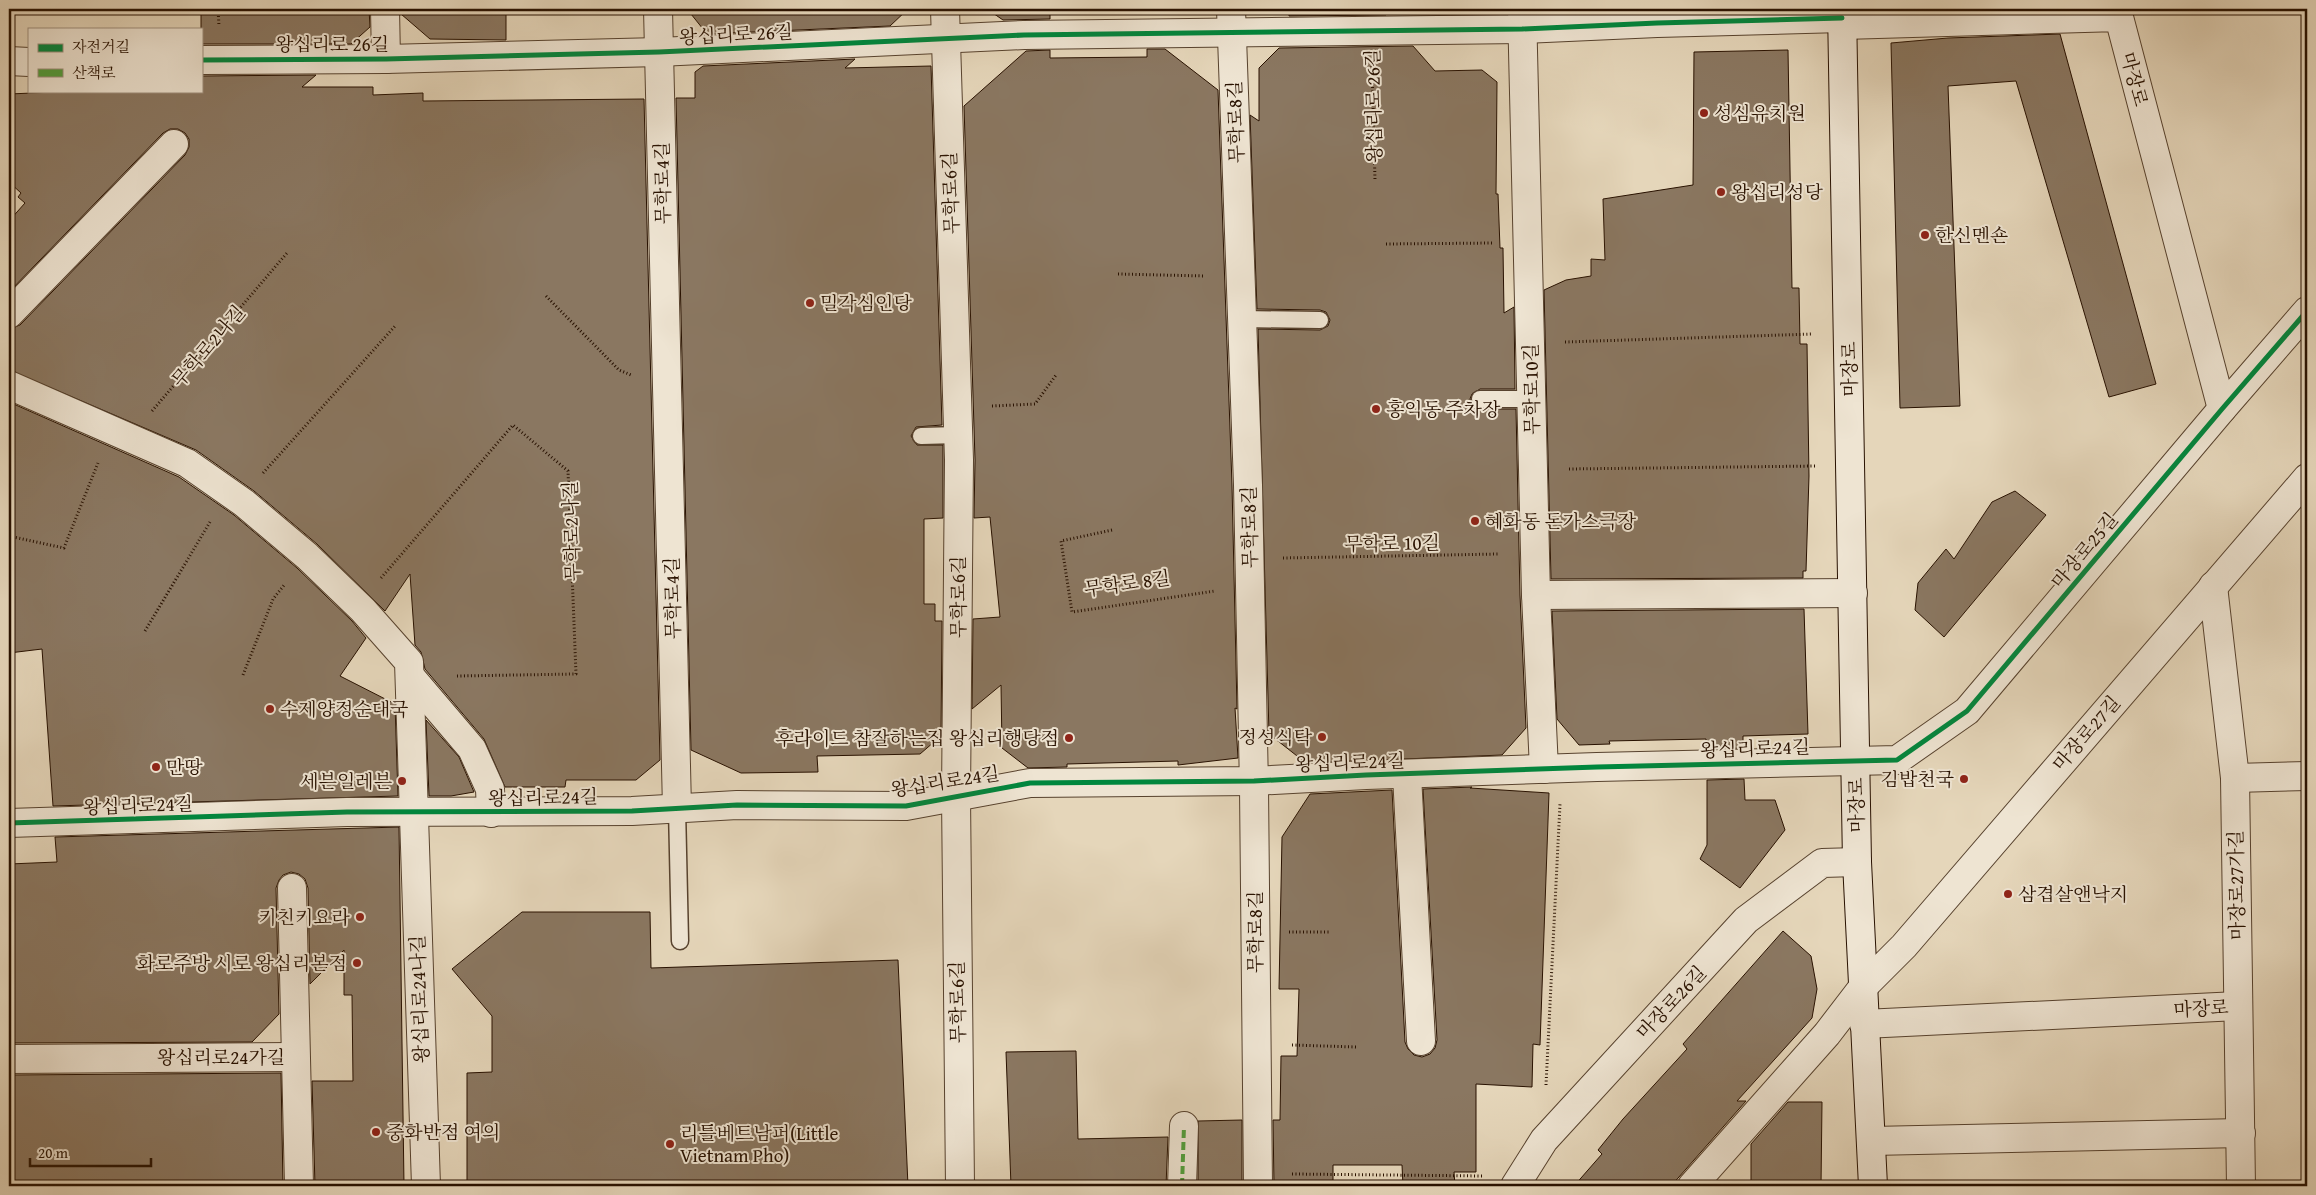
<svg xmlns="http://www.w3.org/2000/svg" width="2316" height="1195" font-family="'Gentium Book Plus','Noto Serif KR',serif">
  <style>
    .building { fill: #8a7761; stroke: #281100 }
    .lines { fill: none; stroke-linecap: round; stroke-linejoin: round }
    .lane-casing { stroke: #57422e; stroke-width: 19 }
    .street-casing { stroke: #57422e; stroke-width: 30 }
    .secondary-casing { stroke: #281100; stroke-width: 30 }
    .path { stroke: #281100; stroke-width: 3; stroke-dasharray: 1 2.5; stroke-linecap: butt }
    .lane { stroke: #eee4d2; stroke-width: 16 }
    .street { stroke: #eee4d2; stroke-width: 28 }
    .secondary { stroke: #eee4d2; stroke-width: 28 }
    .quiet { stroke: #51a03c; stroke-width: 4; stroke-dasharray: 8 4; stroke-linecap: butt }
    .cycleway-casing { stroke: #eee4d2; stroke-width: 8 }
    .cycleway { stroke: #00873e; stroke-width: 5 }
    .poi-dot { fill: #8f2418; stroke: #eee4d2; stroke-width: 2 }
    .labels { text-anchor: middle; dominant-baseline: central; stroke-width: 4; stroke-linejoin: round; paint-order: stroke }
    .street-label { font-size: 19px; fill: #281100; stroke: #eee4d2 }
    .poi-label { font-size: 19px; fill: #281100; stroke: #eee4d2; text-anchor: start }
  </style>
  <rect width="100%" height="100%" fill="#e5d6ba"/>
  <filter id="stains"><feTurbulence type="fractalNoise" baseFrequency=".004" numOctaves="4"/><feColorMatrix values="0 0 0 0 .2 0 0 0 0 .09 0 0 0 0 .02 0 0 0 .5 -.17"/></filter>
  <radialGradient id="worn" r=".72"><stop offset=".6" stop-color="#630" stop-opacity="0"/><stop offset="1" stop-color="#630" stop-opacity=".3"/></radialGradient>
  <g class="building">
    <path d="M201 9H369L370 27 351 44H201Z"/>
    <path d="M401 9H506V40L430 39 401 14Z"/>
    <path d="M687 9H908L890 26 707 34Z"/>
    <path d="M987 9H1050V19L1003 20Z"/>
    <path d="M1289 9H1380L1386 15 1289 16Z"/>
    <path d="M2060 34 2156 384 2109 397 2016 81 1948 86 1960 406 1900 408 1891 43 1948 38Z"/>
    <path d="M1413 46 1435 71 1482 70 1497 82 1496 194H1498L1500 248H1503L1504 313 1514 307 1515 389H1480L1472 394 1470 399 1472 404 1480 409H1516L1520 595 1526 728 1502 755 1306 763 1269 734 1258 329 1320 330 1328 326 1330 320 1326 312 1320 310 1257 309 1250 115 1259 121V68L1279 48Z"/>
    <path d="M1147 49H1165L1218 90 1232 485 1237 709 1235 708 1238 758 1178 765V761L1067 764V767L1028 768 1002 748 1001 685 972 709 973 619 1000 617 990 517 974 518 975 460 964 106 1026 51 1050 50V58L1147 57Z"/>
    <path d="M1788 50 1792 288H1799L1800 344H1807L1809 476 1806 571H1803V578L1551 579 1544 290 1566 280 1591 276V259L1605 260 1603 199 1693 185 1694 52Z"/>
    <path d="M855 59 845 68 931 66 942 425 916 427 911 436 917 445H943V518L924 519V604H935V621H942L941 736 920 754 817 756 818 772 741 773 691 750 676 98H695V72L703 66Z"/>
    <path d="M316 75 302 87H373V95L423 93V101L644 99 660 760 636 780H566L565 787H505L484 739 425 669 421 652 415 645 410 574 385 611 317 544 254 491 196 450 9 370V329L20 325 185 155 189 147V139L185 133 178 129H170L163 133 9 292V221L25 203 18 197 21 193 9 182V94L79 91H201V76Z"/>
    <path d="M9 402 179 477 234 515 297 568 352 621 366 638 340 676 395 704 398 796 53 806 42 649 9 653Z"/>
    <path d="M2015 491 2046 515 1944 637 1915 610 1918 583 1946 549 1954 559 1992 502Z"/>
    <path d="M1804 609 1808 734 1743 736V748L1706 749V739L1609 741 1610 744 1579 745 1557 719 1552 611Z"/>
    <path d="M426 720 459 757 474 792 451 796H429Z"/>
    <path d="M1744 779 1745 800H1775L1785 830 1740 888 1700 859 1707 845V780Z"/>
    <path d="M1472 787 1470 788 1549 793 1540 1045 1533 1044 1532 1087 1476 1084V1172H1454L1455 1186H1403L1402 1165H1333V1186H1274L1273 1120H1280L1281 1056H1297L1299 989H1279L1282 837 1310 794 1392 790 1405 1042 1408 1049 1414 1055 1422 1057 1430 1054 1435 1048 1437 1040 1423 789Z"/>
    <path d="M399 827 404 1186H315L312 1081H353L352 995H344V950L310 984 308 888 305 879 299 874 291 872 283 875 279 880 276 888 279 1014 252 1042 9 1043V864L57 862 55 837Z"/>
    <path d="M522 912H650L651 968 898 960 908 1186H467V1073L492 1072V1016L452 969Z"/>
    <path d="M1783 931 1811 956 1817 989 1812 1018 1737 1101H1746L1671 1186H1574L1602 1154 1598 1150 1623 1119 1687 1049 1683 1044Z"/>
    <path d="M1076 1051 1078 1139 1168 1137 1166 1186H1011L1006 1052Z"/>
    <path d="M281 1073 283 1186H9V1075Z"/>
    <path d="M1788 1102H1822L1821 1186H1751V1144Z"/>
    <path d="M1242 1120V1186H1198V1121Z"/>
  </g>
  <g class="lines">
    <defs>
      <g id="lane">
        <path d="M1242 319 1320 320"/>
        <path d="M1480 399H1531"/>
        <path d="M921 436 958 435"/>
        <path d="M677 808 680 941"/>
      </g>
      <g id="street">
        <path d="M385 9 386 59"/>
        <path d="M658 9 677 808"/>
        <path d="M945 9 959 460 956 796 960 1186"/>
        <path d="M1231 9 1248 485 1254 788 1258 1186"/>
        <path d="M1522 9 1536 595 1544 769"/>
        <path d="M1843 25 2119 17 2222 409"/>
        <path d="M201 60 386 59 659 52 1024 35 1522 29 1657 23 1842 18"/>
        <path d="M9 61 29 62"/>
        <path d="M9 314 174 144"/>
        <path d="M9 385 187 463 244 503 307 556 363 610 409 662 426 1186"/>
        <path d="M2213 586 2235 778 2241 1186"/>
        <path d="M1536 595 1853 593"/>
        <path d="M410 676 472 749 490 789 491 813"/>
        <path d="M1407 775 1421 1041"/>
        <path d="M2235 778 2307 776"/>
        <path d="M9 823 347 812 632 811 737 805 906 806 1030 783 1254 781 1366 775 1597 767 1897 760 1967 711 2222 409 2307 311"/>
        <path d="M292 888 299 1186"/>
        <path d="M1864 1024 2238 1006"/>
        <path d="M9 1059 295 1057"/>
        <path d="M1872 1141 2241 1133"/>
        <path d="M1182 1186 1184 1126"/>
        <path d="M1515 1186 1544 1140 1746 920 1822 863 1857 862"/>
        <path d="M1692 1186 1827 1034 1863 987 1904 946 2307 478"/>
      </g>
      <path id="secondary" d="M1842 9 1857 862 1873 1186"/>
    </defs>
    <use href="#lane" class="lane-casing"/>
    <use href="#street" class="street-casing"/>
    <use href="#secondary" class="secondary-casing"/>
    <g class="path">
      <path d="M218 9 219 26"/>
      <path d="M1372 66 1375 180"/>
      <path d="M1386 244 1494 243"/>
      <path d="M1118 274 1205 276"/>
      <path d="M546 296 619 370 631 375"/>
      <path d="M1565 342 1813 334"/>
      <path d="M992 406 1035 404 1056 375"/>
      <path d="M152 411 287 253"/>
      <path d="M1569 469 1815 466"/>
      <path d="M263 473 396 325"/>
      <path d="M1112 530 1061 541 1072 612 1215 591"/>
      <path d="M9 536 64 548 98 463"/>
      <path d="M1283 558 1499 554"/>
      <path d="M381 578 513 425 568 471 576 674 457 676"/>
      <path d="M145 631 210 522"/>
      <path d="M243 675 273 599 285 584"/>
      <path d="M1289 932H1329"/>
      <path d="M1292 1045 1356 1047"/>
      <path d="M1546 1085 1560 804"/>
      <path d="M1292 1174 1483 1176"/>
    </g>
    <use href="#lane" class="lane"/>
    <use href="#street" class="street"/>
    <use href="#secondary" class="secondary"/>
    <path class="quiet" d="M1182 1186 1184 1126"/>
    <defs>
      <g id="cycleway">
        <path d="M201 60 386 59 659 52 1024 35 1522 29 1657 23 1842 18"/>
        <path d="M9 823 347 812 632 811 737 805 906 806 1030 783 1254 781 1366 775 1597 767 1897 760 1967 711 2222 409 2307 311"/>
      </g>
    </defs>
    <use href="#cycleway" class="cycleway-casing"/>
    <use href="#cycleway" class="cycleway"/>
  </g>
  <g class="poi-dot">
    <circle cx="1704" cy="113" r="5"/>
    <circle cx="1721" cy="192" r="5"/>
    <circle cx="1925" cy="235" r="5"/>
    <circle cx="810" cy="303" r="5"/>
    <circle cx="1376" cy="409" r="5"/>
    <circle cx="1475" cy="521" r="5"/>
    <circle cx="270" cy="709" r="5"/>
    <circle cx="1322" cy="737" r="5"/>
    <circle cx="1069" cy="738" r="5"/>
    <circle cx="156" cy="767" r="5"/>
    <circle cx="1964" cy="779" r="5"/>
    <circle cx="402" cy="781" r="5"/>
    <circle cx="2008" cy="894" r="5"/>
    <circle cx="360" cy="917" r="5"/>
    <circle cx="357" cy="963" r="5"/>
    <circle cx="376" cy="1132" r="5"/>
    <circle cx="670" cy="1144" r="5"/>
  </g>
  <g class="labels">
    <g class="street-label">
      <text transform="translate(736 34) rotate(-3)">왕십리로 26길</text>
      <text x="332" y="44">왕십리로 26길</text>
      <text transform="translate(2135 79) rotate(75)">마장로</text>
      <text transform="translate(1373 106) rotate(-91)">왕십리로 26길</text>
      <text transform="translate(1235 122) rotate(-92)">무학로8길</text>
      <text transform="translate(662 183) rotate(-91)">무학로4길</text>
      <text transform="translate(950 193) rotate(-92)">무학로6길</text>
      <text transform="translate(208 346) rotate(-49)">무학로2나길</text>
      <text transform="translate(1849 369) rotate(-91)">마장로</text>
      <text transform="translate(1531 389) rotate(-91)">무학로10길</text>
      <text transform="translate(1249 527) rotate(-91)">무학로8길</text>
      <text transform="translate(571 531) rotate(-92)">무학로2나길</text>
      <text transform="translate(1392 543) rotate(-1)">무학로 10길</text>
      <text transform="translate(2084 550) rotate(-50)">마장로25길</text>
      <text transform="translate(1127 583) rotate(-8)">무학로 8길</text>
      <text transform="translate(958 597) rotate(-90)">무학로6길</text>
      <text transform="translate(672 598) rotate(-91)">무학로4길</text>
      <text transform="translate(2086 733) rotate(-49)">마장로27길</text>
      <text transform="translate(1755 748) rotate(-2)">왕십리로24길</text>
      <text transform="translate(1350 762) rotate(-2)">왕십리로24길</text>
      <text transform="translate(945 781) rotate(-9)">왕십리로24길</text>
      <text transform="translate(543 797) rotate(-1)">왕십리로24길</text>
      <text transform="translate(138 805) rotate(-2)">왕십리로24길</text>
      <text transform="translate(1856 805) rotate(-91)">마장로</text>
      <text transform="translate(2236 885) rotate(-91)">마장로27가길</text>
      <text transform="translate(1255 932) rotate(-90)">무학로8길</text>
      <text transform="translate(419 999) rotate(-92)">왕십리로24나길</text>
      <text transform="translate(957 1002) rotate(-91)">무학로6길</text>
      <text transform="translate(1671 1002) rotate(-47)">마장로26길</text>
      <text transform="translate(2201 1008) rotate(-3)">마장로</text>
      <text x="221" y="1057">왕십리로24가길</text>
    </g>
    <g class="poi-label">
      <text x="1714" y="113">성심유치원</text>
      <text x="1731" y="192">왕십리성당</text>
      <text x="1935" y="235">한신멘숀</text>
      <text x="820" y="303">밀각심인당</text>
      <text x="1386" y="409">홍익동 주차장</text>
      <text x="1485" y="521">혜화동 돈가스극장</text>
      <text x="280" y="709">수제양정순대국</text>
      <text x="1312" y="737" text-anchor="end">정성식탁</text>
      <text x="1059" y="738" text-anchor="end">후라이드 참잘하는집 왕십리행당점</text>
      <text x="166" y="767">만땅</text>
      <text x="1954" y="779" text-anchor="end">김밥천국</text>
      <text x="392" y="781" text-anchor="end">세븐일레븐</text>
      <text x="2018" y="894">삼겹살앤낙지</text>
      <text x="350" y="917" text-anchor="end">키친키요라</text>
      <text x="347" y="963" text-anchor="end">화로주방 시로 왕십리본점</text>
      <text x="386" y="1132">중화반점 여의</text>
      <text x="680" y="1133">리틀베트남퍼(Little<tspan x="680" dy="22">Vietnam Pho)</tspan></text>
    </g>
  </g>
  <rect width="2316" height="1195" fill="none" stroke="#e5d6ba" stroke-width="30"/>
  <rect x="10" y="10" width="2296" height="1175" fill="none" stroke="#281100" stroke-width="2.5"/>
  <rect x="15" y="15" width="2286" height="1165" fill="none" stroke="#281100"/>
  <rect x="28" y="28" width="175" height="65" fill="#eee4d2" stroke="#9f907e"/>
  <rect x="38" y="44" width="25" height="8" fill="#00873e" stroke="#9f907e"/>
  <text x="72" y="52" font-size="15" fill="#281100">자전거길</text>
  <rect x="38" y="69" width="25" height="8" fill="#51a03c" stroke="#9f907e"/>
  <text x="72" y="78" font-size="15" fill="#281100">산책로</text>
  <path d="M30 1158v8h121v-8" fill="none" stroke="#281100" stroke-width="2.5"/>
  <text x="38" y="1158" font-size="15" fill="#281100" stroke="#eee4d2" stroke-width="4" paint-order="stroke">20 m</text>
  <rect width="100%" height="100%" filter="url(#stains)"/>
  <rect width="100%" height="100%" fill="url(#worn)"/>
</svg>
